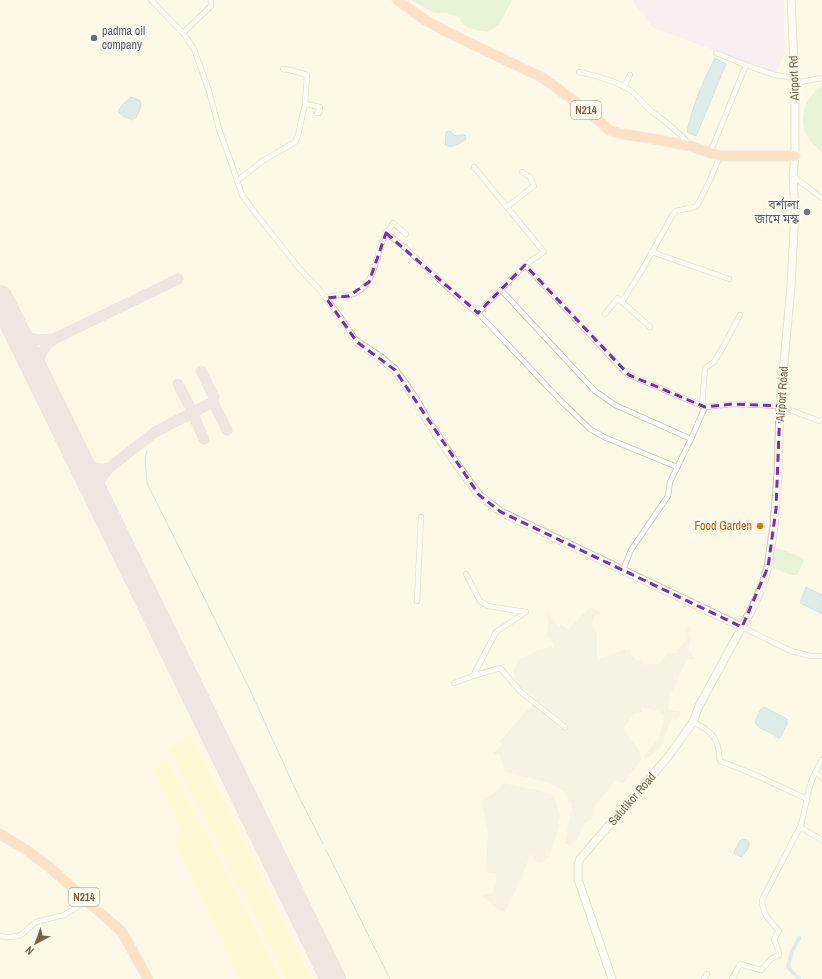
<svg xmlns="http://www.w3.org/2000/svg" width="822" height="979" font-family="'Archivo Narrow','Noto Sans Bengali',sans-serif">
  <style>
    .industrial { fill: #eee9e0 }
    .education { fill: #f6e3fb }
    .green { fill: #ceedc3 }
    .sand { fill: #fffbc0 }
    .water { fill: #b9dbea; stroke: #9ec9dc }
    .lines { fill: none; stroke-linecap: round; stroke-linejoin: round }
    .stream { stroke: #9ec9dc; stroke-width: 1 }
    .canal { stroke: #b9dbea; stroke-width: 4 }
    .taxiway { stroke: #deced8; stroke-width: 11 }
    .runway { stroke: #deced8; stroke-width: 26 }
    .street-casing { stroke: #d1c2ab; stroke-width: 6 }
    .secondary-casing { stroke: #d4c3a8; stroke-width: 9 }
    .highway-casing { stroke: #dfd9d3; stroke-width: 11 }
    .street { stroke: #fff; stroke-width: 4.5 }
    .secondary { stroke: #fff; stroke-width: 7 }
    .highway { stroke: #fcc399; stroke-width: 9 }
    .marked { fill: none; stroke: #7b2cbf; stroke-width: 3; stroke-dasharray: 8 5; stroke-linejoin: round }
    .service-dot { fill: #5c6f8a; stroke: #fffbef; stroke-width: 1.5 }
    .worship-dot { fill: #6b7280; stroke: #fffbef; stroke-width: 1.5 }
    .food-dot { fill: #e8710a; stroke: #fffbef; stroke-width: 1.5 }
    .labels { text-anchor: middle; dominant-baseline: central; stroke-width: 3.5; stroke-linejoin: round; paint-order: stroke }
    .shield { fill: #fffbef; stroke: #a2907a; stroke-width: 1 }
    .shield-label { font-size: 11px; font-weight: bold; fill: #7a6248 }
    .service-label { font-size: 12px; fill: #4e5e75; stroke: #fffbef; text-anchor: start }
    .street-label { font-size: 12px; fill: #7a6248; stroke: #fffbef }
    .worship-label { font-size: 12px; fill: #5b616d; stroke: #fffbef; text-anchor: end }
    .food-label { font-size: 12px; fill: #c56008; stroke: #fffbef; text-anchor: end }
  </style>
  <rect width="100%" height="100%" fill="#fef9e7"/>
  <g class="industrial">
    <path d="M590 607 601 613 594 616 591 624 597 634V660L629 648 631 655 637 661 642 659 644 665 648 664H659L668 653H676L686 640V629L692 626 688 635 691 638 689 649 696 659 687 660 670 696 668 709 673 711 681 712 677 721 672 718 660 748 652 755 645 759V754L659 738 664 717 663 713 651 709 641 708 642 712 634 713 623 730 639 750 642 759 624 783 616 781 593 808 592 819 585 822 578 838 572 845 565 844 572 804 564 792 547 782 505 772 499 754H493L502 744 499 742 537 699 517 684 513 674 518 660 538 650 552 647 554 648V645L552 641 547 635 548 624 546 611 559 627 561 624 568 630Z"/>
    <path d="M504 783 525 788 536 789 554 796 560 815 558 829 550 856 540 864 530 854 527 864 520 877 525 872 505 912 497 909 482 896 492 893 496 884V874L486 872 488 835 482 801 497 791Z"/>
  </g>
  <path class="education" d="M634 0H784L785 53 775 75 711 49 653 28 633 2Z"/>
  <g class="green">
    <path d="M411 0H512L499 25 488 32 470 29 463 24 458 17 446 13H434Z"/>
    <path d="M822 86V152C816 147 811 143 807 136 798 118 806 95 822 86Z"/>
    <path d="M777 548 799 556 804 560 797 575H791L771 567 773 551Z"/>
  </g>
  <g class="sand">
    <path d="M191 734 312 979H285L169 750Z"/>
    <path d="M167 758 282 979H239L175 844 179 825 152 771Z"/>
  </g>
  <g class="water">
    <path d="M715 58 726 64 696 136 687 132C692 106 703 81 715 58Z"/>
    <path d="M131 97C134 98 138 99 140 101 143 104 138 117 134 119 132 121 131 119 128 118 123 117 121 116 118 111L123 104Z"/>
    <path d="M448 131H450L455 136 458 135H465L466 139C460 143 453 149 445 145L446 133V132Z"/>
    <path d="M806 587 822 595V614L800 603Z"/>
    <path d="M764 707 787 719V724L780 738H778C776 736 773 734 770 733 764 729 757 729 755 721L761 709Z"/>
    <path d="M742 839C756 839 746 853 741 857L735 854 734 852 740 841Z"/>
  </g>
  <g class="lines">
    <g class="stream">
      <path d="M147 451 145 458 147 483 250 690 298 795 323 844"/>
      <path d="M326 850 390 979"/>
    </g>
    <path class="canal" d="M799 979 788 967 792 951 799 938"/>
    <g class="taxiway">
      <path d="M12 322C24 338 34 342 54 339 41 349 37 359 38 375"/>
      <path d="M54 339 178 279"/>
      <path d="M201 371 214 397 213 401 209 404H213L215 406 227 430"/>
      <path d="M178 384 191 409 190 413 188 415"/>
      <path d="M187 416H192L194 417 204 439"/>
      <path d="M79 460C88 466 98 471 109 468"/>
      <path d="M98 498 97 489 98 484 100 480 109 468 155 432 209 404"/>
    </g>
    <path class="runway" d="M0 298 333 979"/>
    <defs>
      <g id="street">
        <path d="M151 0 183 33 194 49 209 91 219 129 232 165 242 195 256 214 298 267 318 288 339 315 357 342"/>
        <path d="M183 33 211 6V0"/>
        <path d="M716 53 746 65 775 75 794 78"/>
        <path d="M579 72C597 76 618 81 634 93 640 99 645 106 651 111 665 121 678 131 689 144"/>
        <path d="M795 83 822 78"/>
        <path d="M624 87 630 75"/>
        <path d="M305 104 320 107 319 113H317"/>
        <path d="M710 153 746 65"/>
        <path d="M474 167 544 252 525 265 478 313"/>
        <path d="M793 176 822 198"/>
        <path d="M237 181 261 162 295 142 298 135 305 104 307 75 290 70 283 69"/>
        <path d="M507 207 534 186 530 177 522 172"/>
        <path d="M386 233 403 246 468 306 478 313 561 401 590 429 604 437 677 467"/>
        <path d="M652 252 729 279"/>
        <path d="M525 265 592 337 621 368 629 375 705 407 732 404 780 406 819 421 822 420"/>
        <path d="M501 290 595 391 615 405 691 439"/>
        <path d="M326 298C329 297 334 295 337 295 341 294 346 296 350 295 373 290 375 261 382 242 385 235 389 230 393 223L406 234"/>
        <path d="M622 302 650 327"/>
        <path d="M605 314 618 298 622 302 642 270 672 216 676 211 695 207 698 204 710 180 720 156"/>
        <path d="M702 406 705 368 714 362 722 349 732 330 740 315"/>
        <path d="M623 570 631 550 668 496 670 482 691 439 705 407"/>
        <path d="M417 601 421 517"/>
        <path d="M742 627 791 651 811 656H822"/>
        <path d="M473 676 500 668 521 692 565 727"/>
        <path d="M454 683 473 676 496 632 526 612 488 606 480 601 466 574"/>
        <path d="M693 722C703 727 714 733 717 744 719 749 719 755 720 761L751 773 807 799C809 786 815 771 822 760"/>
        <path d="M815 773 822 777"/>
        <path d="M800 827 822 840"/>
        <path d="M0 936 7 937 18 936 22 934 36 922 64 915 82 904 87 900"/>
        <path d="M704 979 707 974"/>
        <path d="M732 979 740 964 761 970 771 959 779 955C779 949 776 945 774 939L779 931C769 920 763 915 762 900L801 825 807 799"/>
      </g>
      <g id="secondary">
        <path d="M357 342 381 358 395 370 416 400 427 420 455 462 479 495 501 512 742 627"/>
        <path d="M612 979 578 879V865L580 859 668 757 693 722 699 706 754 605 763 584 768 567 774 526 778 476 780 406 791 286 795 211 793 176 795 156V83L791 0"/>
      </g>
      <g id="highway">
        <path d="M397 0 425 20 447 32 543 78 588 111 609 130 617 133 660 140 690 146 720 156H795"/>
        <path d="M0 834 25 849 49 867 121 931 127 941 148 979"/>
      </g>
    </defs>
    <use href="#street" class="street-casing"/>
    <use href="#secondary" class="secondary-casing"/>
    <use href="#highway" class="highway-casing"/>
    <use href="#street" class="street"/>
    <use href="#secondary" class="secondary"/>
    <use href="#highway" class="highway"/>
  </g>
  <path d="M0 0H822V979H0ZM386 233 478 313 525 265 629 375 705 407 732 404 780 406 776 509 768 567 742 627 501 512 479 495 395 370 357 342 326 298 349 296 369 282Z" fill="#fef9e7" fill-opacity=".55" fill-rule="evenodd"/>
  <path class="marked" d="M386 233 478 313 525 265 629 375 705 407 732 404 780 406 776 509 768 567 742 627 501 512 479 495 395 370 357 342 326 298 349 296 369 282Z"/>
  <circle class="service-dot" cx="94" cy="38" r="4"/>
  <circle class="worship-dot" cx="807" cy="212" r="4"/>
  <circle class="food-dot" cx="760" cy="526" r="4"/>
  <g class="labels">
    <g class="shield">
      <rect x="571" y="101" width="30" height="18" rx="3"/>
      <rect x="69" y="888" width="30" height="18" rx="3"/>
    </g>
    <g class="shield-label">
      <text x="586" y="110">N214</text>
      <text x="84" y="897">N214</text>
    </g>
    <g class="service-label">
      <text x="102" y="31">padma oil<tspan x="102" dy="14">company</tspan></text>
    </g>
    <g class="street-label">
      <text transform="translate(794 78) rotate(-92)">Airport Rd</text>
      <text transform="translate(782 394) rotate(-86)">Airport Road</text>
      <text transform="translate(632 799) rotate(-49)">Salutikor Road</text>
    </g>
    <g class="worship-label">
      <text x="799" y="205">বর্শালা<tspan x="799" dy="14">জামে মস্ক</tspan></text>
    </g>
    <g class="food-label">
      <text x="752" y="526">Food Garden</text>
    </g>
  </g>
  <g transform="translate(36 943) rotate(221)" stroke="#fffbef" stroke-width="3" paint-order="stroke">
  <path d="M0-3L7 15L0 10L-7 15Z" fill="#7a6248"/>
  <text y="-6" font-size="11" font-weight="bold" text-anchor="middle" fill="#7a6248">N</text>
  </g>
</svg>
